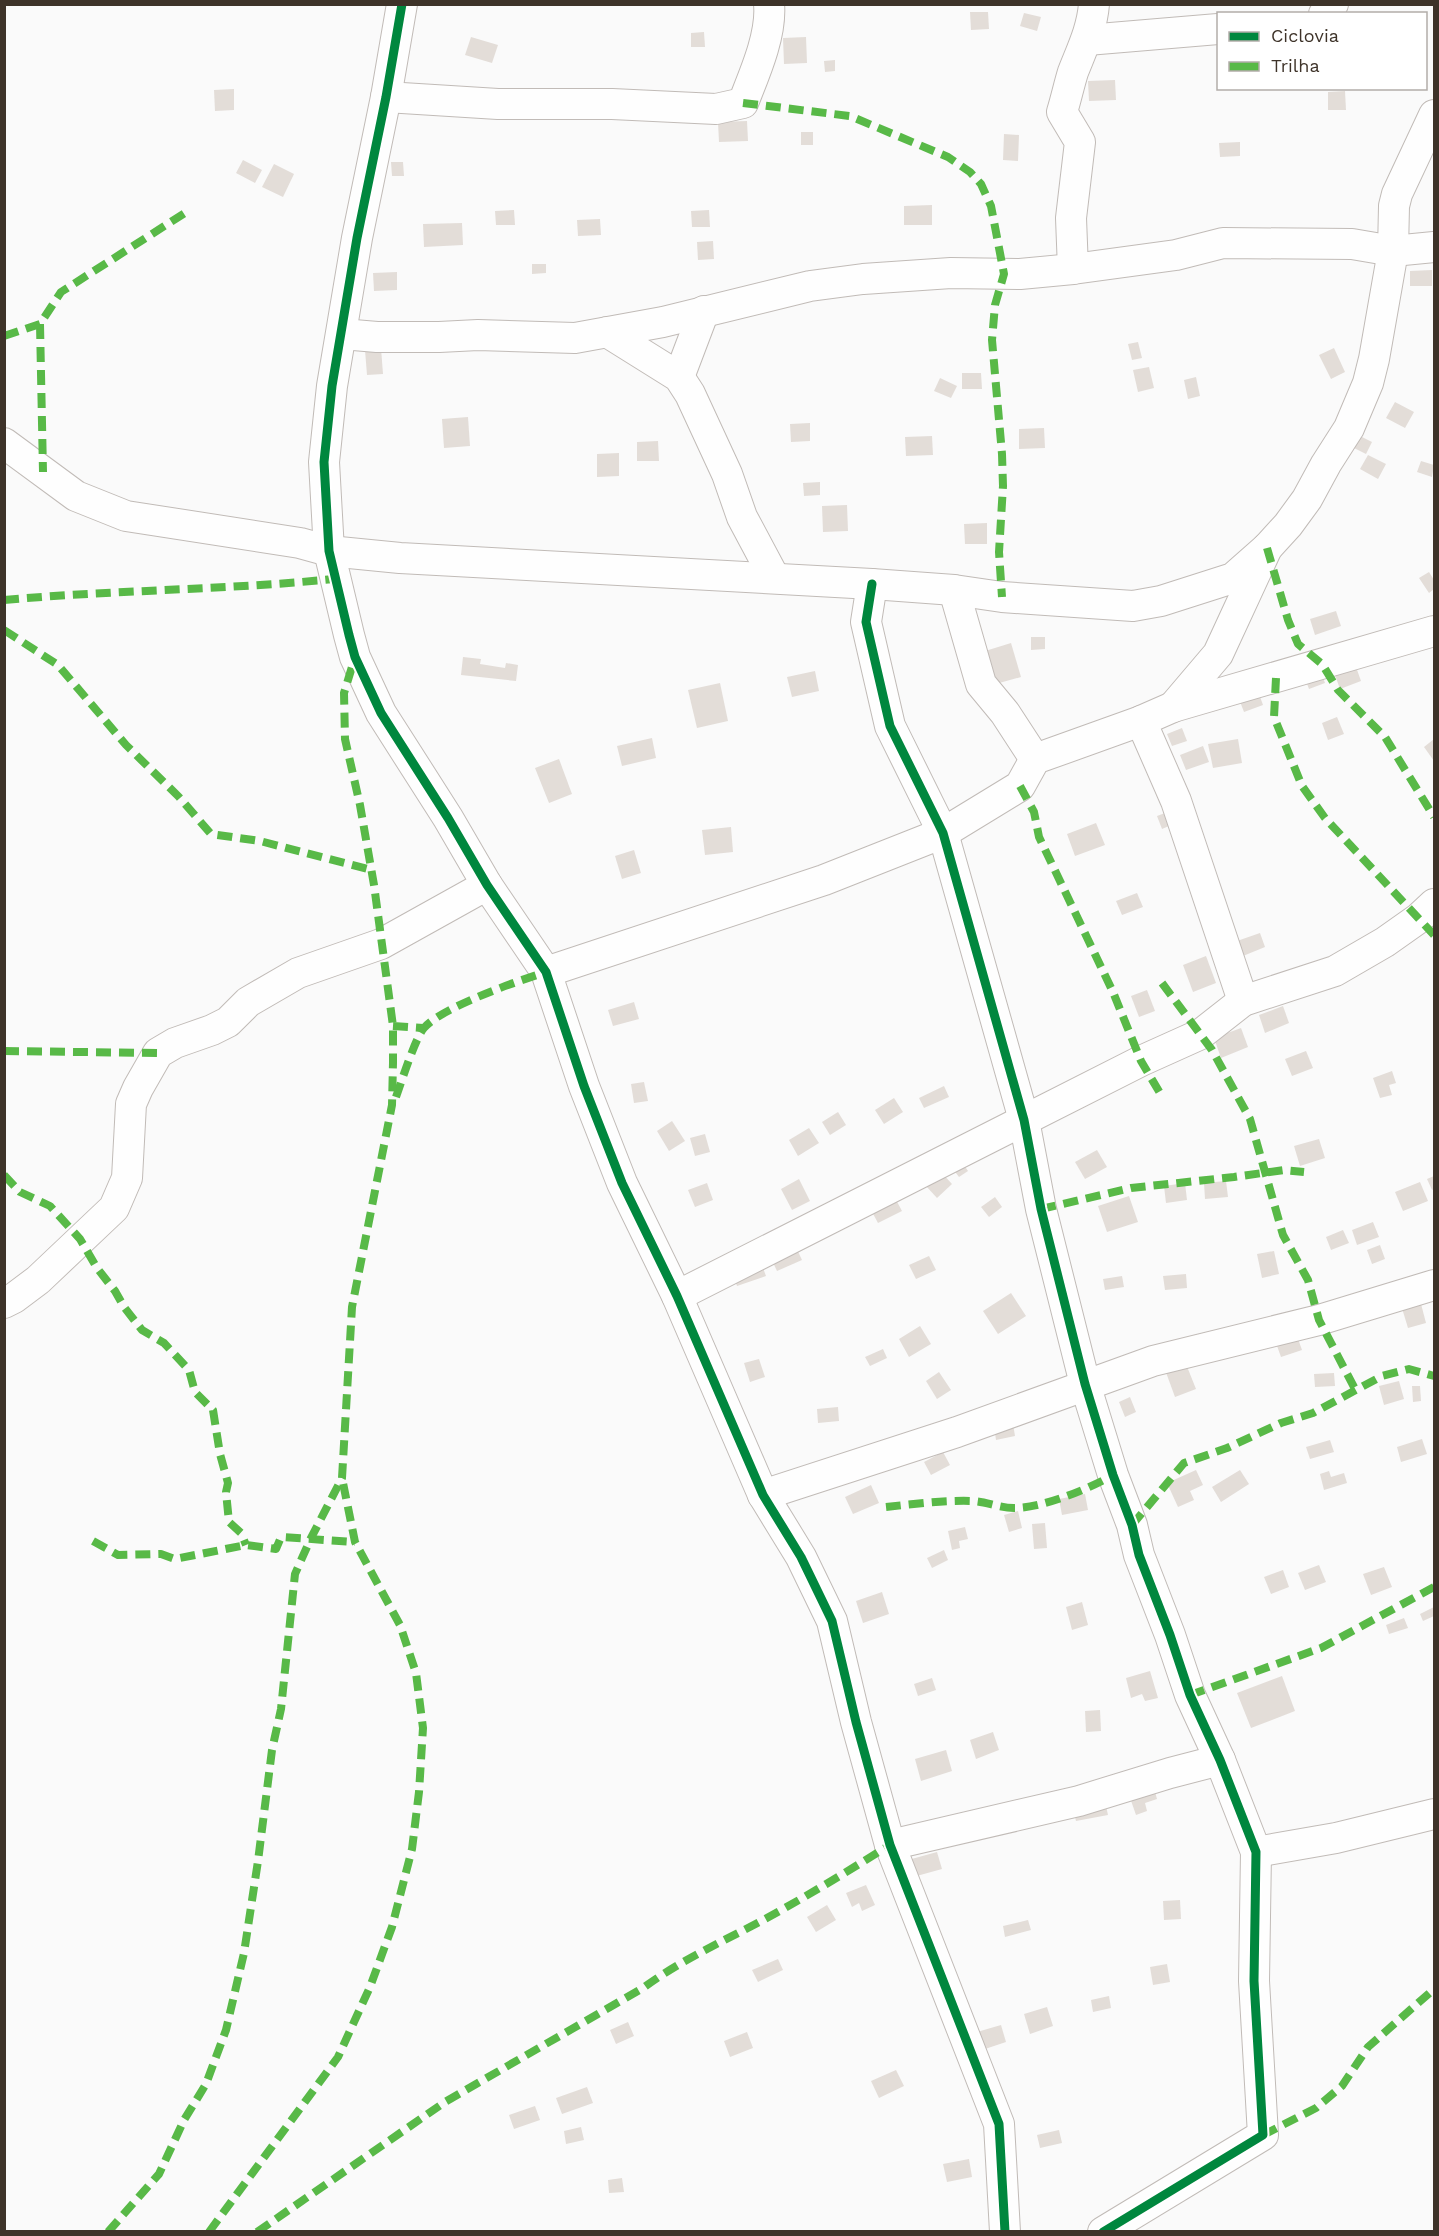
<svg xmlns="http://www.w3.org/2000/svg" width="1439" height="2236" font-family="'Work Sans',sans-serif">
  <style>
    .building { fill: #e3ddd8 }
    .lines { fill: none; stroke-linecap: round; stroke-linejoin: round }
    .minor-casing { stroke: #c1bbb7; stroke-width: 32 }
    .minor { stroke: #fefefe; stroke-width: 30 }
    .quiet { stroke: #58b947; stroke-width: 8; stroke-dasharray: 15 8; stroke-linecap: butt }
    .cycleway-casing { stroke: #fff; stroke-width: 13 }
    .cycleway { stroke: #00873e; stroke-width: 9 }
  </style>
  <rect width="100%" height="100%" fill="#fafafa"/>
  <g class="building">
    <path d="M970 12H988L989 29 971 30Z"/>
    <path d="M1024 13 1041 17 1037 31 1020 26Z"/>
    <path d="M704 32 705 47H691V33Z"/>
    <path d="M471 37 498 45 492 63 465 55Z"/>
    <path d="M806 37 807 63 784 64 783 38Z"/>
    <path d="M835 60V71L825 72 824 61Z"/>
    <path d="M1115 80 1116 100 1089 101 1088 81Z"/>
    <path d="M234 89V110L215 111 214 90Z"/>
    <path d="M1345 91 1346 110H1328V92Z"/>
    <path d="M747 121 748 141 719 142 718 122Z"/>
    <rect x="801" y="132" width="12" height="13"/>
    <path d="M1004 134 1019 135 1018 161 1003 160Z"/>
    <path d="M1240 142V156L1220 157 1219 143Z"/>
    <path d="M243 160 262 170 255 183 236 173Z"/>
    <path d="M391 162H403L404 176H392Z"/>
    <path d="M274 164 294 174 283 197 262 187Z"/>
    <path d="M932 205V225H904V206Z"/>
    <path d="M514 210 515 225H496L495 211Z"/>
    <path d="M709 210 710 227H692L691 211Z"/>
    <path d="M600 219 601 235 578 236 577 220Z"/>
    <path d="M462 223 463 245 424 247 423 224Z"/>
    <path d="M713 241 714 259 698 260 697 242Z"/>
    <path d="M532 264H546V273L532 274Z"/>
    <path d="M1432 270V286H1410V271Z"/>
    <path d="M397 272V290L374 291 373 273Z"/>
    <path d="M1138 342 1142 358 1132 360 1128 344Z"/>
    <path d="M381 348 383 374 367 375 365 350Z"/>
    <path d="M1334 348 1345 372 1331 379 1319 355Z"/>
    <path d="M1149 367 1154 388 1138 392 1133 370Z"/>
    <path d="M962 373H981L982 389H962Z"/>
    <path d="M1196 377 1200 396 1188 399 1184 380Z"/>
    <path d="M940 378 957 386 951 398 934 391Z"/>
    <path d="M1395 402 1414 412 1405 428 1386 418Z"/>
    <path d="M468 417 470 446 444 448 442 419Z"/>
    <path d="M810 423V441L791 442 790 424Z"/>
    <path d="M1044 428 1045 448 1019 449V429Z"/>
    <path d="M1356 434 1372 442 1366 454 1350 446Z"/>
    <path d="M932 436 933 455 906 456 905 437Z"/>
    <path d="M658 441 659 461H637V442Z"/>
    <path d="M619 453V476L597 477V454Z"/>
    <path d="M1368 455 1386 464 1378 479 1360 469Z"/>
    <path d="M1421 461 1434 465 1432 477 1417 472Z"/>
    <path d="M820 482V495L804 496 803 483Z"/>
    <path d="M847 505 848 531 823 532 822 506Z"/>
    <path d="M987 523V544H965L964 524Z"/>
    <path d="M1429 572 1434 580V589L1429 593 1419 578Z"/>
    <path d="M1336 611 1341 626 1315 635 1310 619Z"/>
    <path d="M1031 637H1045V649L1031 650Z"/>
    <path d="M1011 643 1021 677 992 685 982 652Z"/>
    <path d="M463 657 481 659 480 664 505 668 506 663 518 665 516 681 461 675Z"/>
    <path d="M1356 667 1361 681 1340 689 1335 675Z"/>
    <path d="M1320 670 1325 683 1309 689 1304 676Z"/>
    <path d="M815 671 819 691 792 697 787 677Z"/>
    <path d="M720 683 728 721 697 728 688 690Z"/>
    <path d="M1258 691 1263 705 1244 712 1239 699Z"/>
    <path d="M1337 717 1344 734 1328 740 1322 723Z"/>
    <path d="M1182 728 1187 741 1172 746 1167 734Z"/>
    <path d="M652 738 656 758 622 766 617 746Z"/>
    <path d="M1238 739 1242 763 1213 768 1208 744Z"/>
    <path d="M1434 739V761L1424 747Z"/>
    <path d="M1203 746 1209 762 1186 770 1180 755Z"/>
    <path d="M559 759 572 794 549 803 535 768Z"/>
    <path d="M1173 810 1178 822 1162 829 1157 816Z"/>
    <path d="M1096 823 1105 845 1075 856 1067 834Z"/>
    <path d="M731 827 733 852 705 855 702 830Z"/>
    <path d="M634 850 641 873 622 879 615 856Z"/>
    <path d="M1137 893 1143 907 1122 915 1116 901Z"/>
    <path d="M1260 933 1265 947 1243 956 1237 941Z"/>
    <path d="M1206 956 1216 983 1193 992 1183 965Z"/>
    <path d="M1147 990 1155 1011 1139 1017 1131 996Z"/>
    <path d="M634 1002 639 1019 613 1026 608 1010Z"/>
    <path d="M1283 1006 1289 1023 1265 1033 1259 1015Z"/>
    <path d="M1241 1028 1248 1047 1221 1058 1214 1038Z"/>
    <path d="M1306 1051 1313 1068 1292 1076 1285 1059Z"/>
    <path d="M1392 1071 1396 1083 1389 1085 1392 1095 1380 1098 1373 1078Z"/>
    <path d="M644 1082 648 1101 634 1103 631 1084Z"/>
    <path d="M944 1086 949 1097 924 1108 919 1098Z"/>
    <path d="M894 1098 903 1112 884 1124 875 1110Z"/>
    <path d="M838 1112 846 1125 830 1135 822 1122Z"/>
    <path d="M672 1121 685 1141 669 1151 657 1131Z"/>
    <path d="M809 1128 819 1143 798 1156 789 1140Z"/>
    <path d="M705 1134 710 1152 695 1156 690 1138Z"/>
    <path d="M1319 1139 1325 1158 1300 1166 1294 1146Z"/>
    <path d="M1097 1150 1107 1167 1085 1179 1075 1162Z"/>
    <path d="M960 1159 968 1171 959 1177 950 1165Z"/>
    <path d="M941 1172 952 1184 937 1198 926 1186Z"/>
    <path d="M1434 1176V1189L1432 1190 1427 1179Z"/>
    <path d="M799 1179 810 1201 792 1210 781 1189Z"/>
    <path d="M1226 1181 1228 1197 1205 1199 1204 1183Z"/>
    <path d="M1420 1182 1428 1201 1403 1211 1395 1192Z"/>
    <path d="M707 1183 713 1200 695 1207 688 1190Z"/>
    <path d="M1185 1183 1187 1200 1166 1203 1164 1186Z"/>
    <path d="M1129 1196 1138 1222 1107 1232 1098 1206Z"/>
    <path d="M995 1197 1002 1207 989 1217 981 1207Z"/>
    <path d="M895 1198 902 1211 878 1223 871 1210Z"/>
    <path d="M1373 1222 1379 1237 1357 1245 1352 1230Z"/>
    <path d="M1343 1230 1349 1243 1331 1250 1326 1237Z"/>
    <path d="M794 1243 802 1260 777 1271 769 1254Z"/>
    <path d="M1380 1245 1385 1259 1372 1264 1367 1250Z"/>
    <path d="M1274 1251 1279 1274 1262 1278 1257 1254Z"/>
    <path d="M929 1256 936 1270 916 1279 909 1265Z"/>
    <path d="M759 1257 766 1276 737 1286 730 1267Z"/>
    <path d="M1186 1274 1187 1288 1165 1290 1163 1276Z"/>
    <path d="M1122 1276 1124 1287 1105 1290 1103 1279Z"/>
    <path d="M1011 1293 1026 1316 998 1334 983 1311Z"/>
    <path d="M1420 1300 1426 1323 1408 1328 1401 1305Z"/>
    <path d="M920 1326 931 1344 909 1357 899 1339Z"/>
    <path d="M1297 1336 1302 1350 1281 1357 1276 1343Z"/>
    <path d="M883 1349 887 1358 870 1366 865 1357Z"/>
    <path d="M759 1359 765 1377 750 1382 744 1363Z"/>
    <path d="M1184 1359 1196 1389 1175 1397 1164 1367Z"/>
    <path d="M939 1372 951 1390 937 1399 926 1381Z"/>
    <path d="M1334 1373 1335 1386 1315 1387 1314 1374Z"/>
    <path d="M1399 1381 1404 1399 1384 1405 1379 1386Z"/>
    <path d="M1412 1386H1420L1421 1401 1413 1402Z"/>
    <path d="M1130 1397 1136 1412 1125 1417 1119 1402Z"/>
    <path d="M838 1407 839 1421 818 1423 817 1409Z"/>
    <path d="M1013 1424 1015 1436 996 1440 994 1427Z"/>
    <path d="M1422 1439 1427 1454 1401 1462 1397 1447Z"/>
    <path d="M1330 1440 1334 1452 1310 1459 1306 1447Z"/>
    <path d="M943 1452 950 1465 931 1475 924 1462Z"/>
    <path d="M1196 1470 1203 1485 1190 1491 1194 1500 1178 1507 1167 1483Z"/>
    <path d="M1240 1470 1249 1484 1221 1502 1212 1487Z"/>
    <path d="M1329 1471 1331 1477 1344 1473 1347 1483 1324 1490 1320 1474Z"/>
    <path d="M871 1485 879 1503 853 1514 845 1497Z"/>
    <path d="M1085 1494 1088 1510 1062 1515 1059 1499Z"/>
    <path d="M1018 1511 1022 1528 1009 1532 1004 1515Z"/>
    <path d="M1045 1523 1047 1548 1034 1549 1032 1524Z"/>
    <path d="M965 1527 968 1539 959 1541 960 1548 952 1550 948 1531Z"/>
    <path d="M944 1550 948 1560 932 1568 927 1558Z"/>
    <path d="M1319 1565 1326 1582 1305 1590 1298 1573Z"/>
    <path d="M1384 1567 1392 1587 1371 1595 1363 1574Z"/>
    <path d="M1283 1570 1289 1587 1271 1594 1264 1577Z"/>
    <path d="M882 1592 889 1614 863 1623 856 1601Z"/>
    <path d="M1082 1602 1088 1625 1072 1630 1066 1607Z"/>
    <path d="M1434 1607V1616L1423 1621 1420 1614Z"/>
    <path d="M1404 1618 1408 1628 1389 1634 1386 1625Z"/>
    <path d="M1150 1671 1158 1698 1145 1701 1142 1694 1131 1698 1126 1678Z"/>
    <path d="M1282 1676 1295 1711 1251 1728 1237 1693Z"/>
    <path d="M932 1678 936 1690 918 1696 914 1684Z"/>
    <path d="M1100 1710 1101 1731 1086 1732 1085 1711Z"/>
    <path d="M993 1732 999 1750 976 1759 970 1740Z"/>
    <path d="M946 1750 952 1771 921 1781 915 1759Z"/>
    <path d="M1152 1781 1157 1799 1145 1803 1147 1811 1136 1815 1127 1789Z"/>
    <path d="M1104 1797 1108 1815 1076 1821 1072 1804Z"/>
    <path d="M937 1852 942 1869 913 1877 908 1860Z"/>
    <path d="M866 1885 875 1905 862 1911 859 1903 852 1907 846 1893Z"/>
    <path d="M1180 1900 1181 1919 1164 1920 1163 1901Z"/>
    <path d="M827 1905 836 1920 816 1932 807 1917Z"/>
    <path d="M1028 1920 1031 1930 1005 1937 1003 1926Z"/>
    <path d="M778 1959 783 1970 758 1982 752 1970Z"/>
    <path d="M1167 1964 1170 1982 1153 1985 1150 1967Z"/>
    <path d="M1109 1996 1111 2008 1093 2012 1091 2000Z"/>
    <path d="M1047 2007 1053 2026 1030 2034 1024 2014Z"/>
    <path d="M628 2022 634 2036 616 2044 610 2030Z"/>
    <path d="M1001 2025 1006 2042 982 2050 977 2032Z"/>
    <path d="M747 2032 753 2048 730 2057 724 2041Z"/>
    <path d="M896 2070 904 2086 879 2098 871 2081Z"/>
    <path d="M587 2087 593 2103 562 2114 556 2098Z"/>
    <path d="M535 2106 540 2120 514 2129 509 2115Z"/>
    <path d="M581 2127 584 2140 566 2144 564 2131Z"/>
    <path d="M1059 2130 1062 2143 1040 2148 1037 2135Z"/>
    <path d="M969 2159 972 2177 947 2182 943 2164Z"/>
    <path d="M622 2178 624 2192 609 2193 608 2180Z"/>
  </g>
  <g class="lines">
    <defs>
      <g id="minor">
        <path d="M402 4 386 97 357 238 332 386 324 462 329 551 349 635 355 657 381 713 448 818 487 885 546 972 584 1086 622 1183 677 1296 763 1495 801 1557 832 1621 856 1722 890 1845 999 2124 1005 2232"/>
        <path d="M1324 14 1333 4"/>
        <path d="M1087 40 1218 29"/>
        <path d="M386 97 498 104H612L716 109 743 103C754 75 772 35 769 4"/>
        <path d="M1073 269 1071 218 1080 142 1062 112C1066 99 1069 85 1073 72 1082 49 1092 29 1094 4"/>
        <path d="M607 332 679 377 690 394 727 474 742 517 774 577"/>
        <path d="M342 334 377 337H439L478 335 575 338 663 322 810 286 863 279 951 273 1020 274 1073 269 1176 255 1223 243 1352 244 1393 251 1434 247"/>
        <path d="M679 377 704 311"/>
        <path d="M4 443 76 496 126 516 300 543 329 551 400 558 872 584 954 590 1002 597 1133 606 1161 601 1233 578 1267 548"/>
        <path d="M872 584 866 622 890 726 943 833 1024 1120 1041 1209 1085 1384 1113 1475 1132 1525 1139 1555 1170 1635 1190 1695 1220 1760 1256 1852 1254 1981 1263 2135 1103 2232"/>
        <path d="M954 590 981 684 1005 713 1035 759"/>
        <path d="M1173 707 1218 654 1267 548 1288 525 1307 499 1326 464 1349 428 1368 383 1374 359 1393 251 1394 206 1397 194 1434 115"/>
        <path d="M1141 721 1176 801 1243 1001"/>
        <path d="M546 972 824 880 943 833 1020 786 1035 759 1141 721 1173 707 1434 631"/>
        <path d="M677 1296 1141 1061 1201 1034 1243 1001 1335 971 1385 942 1419 918 1434 904"/>
        <path d="M4 1303 14 1298 38 1280 114 1208 127 1178 131 1104 138 1088 158 1053 175 1043 212 1030 228 1022 248 1002 298 973 381 944 487 885"/>
        <path d="M763 1495 957 1432 1153 1361 1319 1320 1434 1285"/>
        <path d="M890 1845 1079 1801 1170 1773 1220 1760"/>
        <path d="M1256 1852 1336 1838 1434 1814"/>
      </g>
    </defs>
    <use href="#minor" class="minor-casing"/>
    <use href="#minor" class="minor"/>
    <g class="quiet">
      <path d="M743 103 850 116 948 157 970 172 981 184 991 206 1004 274 995 305 992 340 1002 454 1003 486 999 552 1002 597"/>
      <path d="M40 324 43 472"/>
      <path d="M4 336 40 324 61 292 188 211"/>
      <path d="M1267 548 1288 620 1298 644 1322 664 1338 690 1385 737 1434 817"/>
      <path d="M4 600C114 590 224 590 334 579"/>
      <path d="M4 630 58 665 126 745 179 797 211 834 260 841 372 870"/>
      <path d="M1276 678 1274 717 1302 786 1325 818 1434 935"/>
      <path d="M1020 786 1034 812 1039 837 1113 992 1141 1061 1160 1093"/>
      <path d="M1162 983 1212 1050 1250 1119 1283 1235 1308 1280 1319 1320 1355 1389"/>
      <path d="M393 1026 423 1028"/>
      <path d="M4 1051 158 1053"/>
      <path d="M396 1097C401 1083 416 1036 424 1028 442 1007 518 981 546 972"/>
      <path d="M4 1175 20 1192 50 1206 80 1239 97 1268 115 1291 124 1307 142 1330 164 1343 189 1370 195 1392 213 1410 220 1454 228 1483 226 1492 229 1522 241 1533 246 1545"/>
      <path d="M1041 1209 1131 1188 1234 1177 1284 1170 1304 1172"/>
      <path d="M886 1507C914 1504 944 1500 973 1501 987 1502 1000 1508 1014 1508 1042 1508 1089 1489 1113 1475"/>
      <path d="M1132 1525 1184 1463 1227 1448 1281 1423 1313 1413 1382 1376 1409 1369 1434 1376"/>
      <path d="M93 1541 118 1555 161 1554 175 1559 246 1545 276 1549 281 1537 355 1542"/>
      <path d="M1190 1695 1321 1648 1434 1587"/>
      <path d="M1263 2135 1316 2108 1342 2086 1368 2047 1434 1989"/>
      <path d="M108 2232 159 2174 184 2120 206 2084 226 2030 244 1953 258 1861 272 1750 281 1709 295 1574 310 1540 342 1478 352 1307 392 1105 393 1063V1026L374 885 360 805 345 739 344 693 355 657"/>
      <path d="M209 2232 338 2057 370 1987 392 1927 412 1849 419 1792 423 1728 416 1673 400 1625 355 1542 342 1478"/>
      <path d="M257 2232 445 2102 643 1988C681 1960 722 1942 763 1920 806 1897 848 1871 890 1845"/>
    </g>
    <defs>
      <g id="cycleway">
        <path d="M402 4 386 97 357 238 332 386 324 462 329 551 349 635 355 657 381 713 448 818 487 885 546 972 584 1086 622 1183 677 1296 763 1495 801 1557 832 1621 856 1722 890 1845 999 2124 1005 2232"/>
        <path d="M872 584 866 622 890 726 943 833 1024 1120 1041 1209 1085 1384 1113 1475 1132 1525 1139 1555 1170 1635 1190 1695 1220 1760 1256 1852 1254 1981 1263 2135 1103 2232"/>
      </g>
    </defs>
    <use href="#cycleway" class="cycleway-casing"/>
    <use href="#cycleway" class="cycleway"/>
  </g>
  <rect width="1439" height="2236" fill="none" stroke="#3e3329" stroke-width="12"/>
  <rect x="1217" y="12" width="210" height="78" fill="#ffffff" stroke="#b2ada9" stroke-width="1.5"/>
  <rect x="1229" y="32" width="30" height="9" fill="#00873e" stroke="#b2ada9" stroke-width="1.5"/>
  <text x="1271" y="42" font-size="18" fill="#3e3329">Ciclovia</text>
  <rect x="1229" y="62" width="30" height="9" fill="#58b947" stroke="#b2ada9" stroke-width="1.5"/>
  <text x="1271" y="72" font-size="18" fill="#3e3329">Trilha</text>
</svg>
